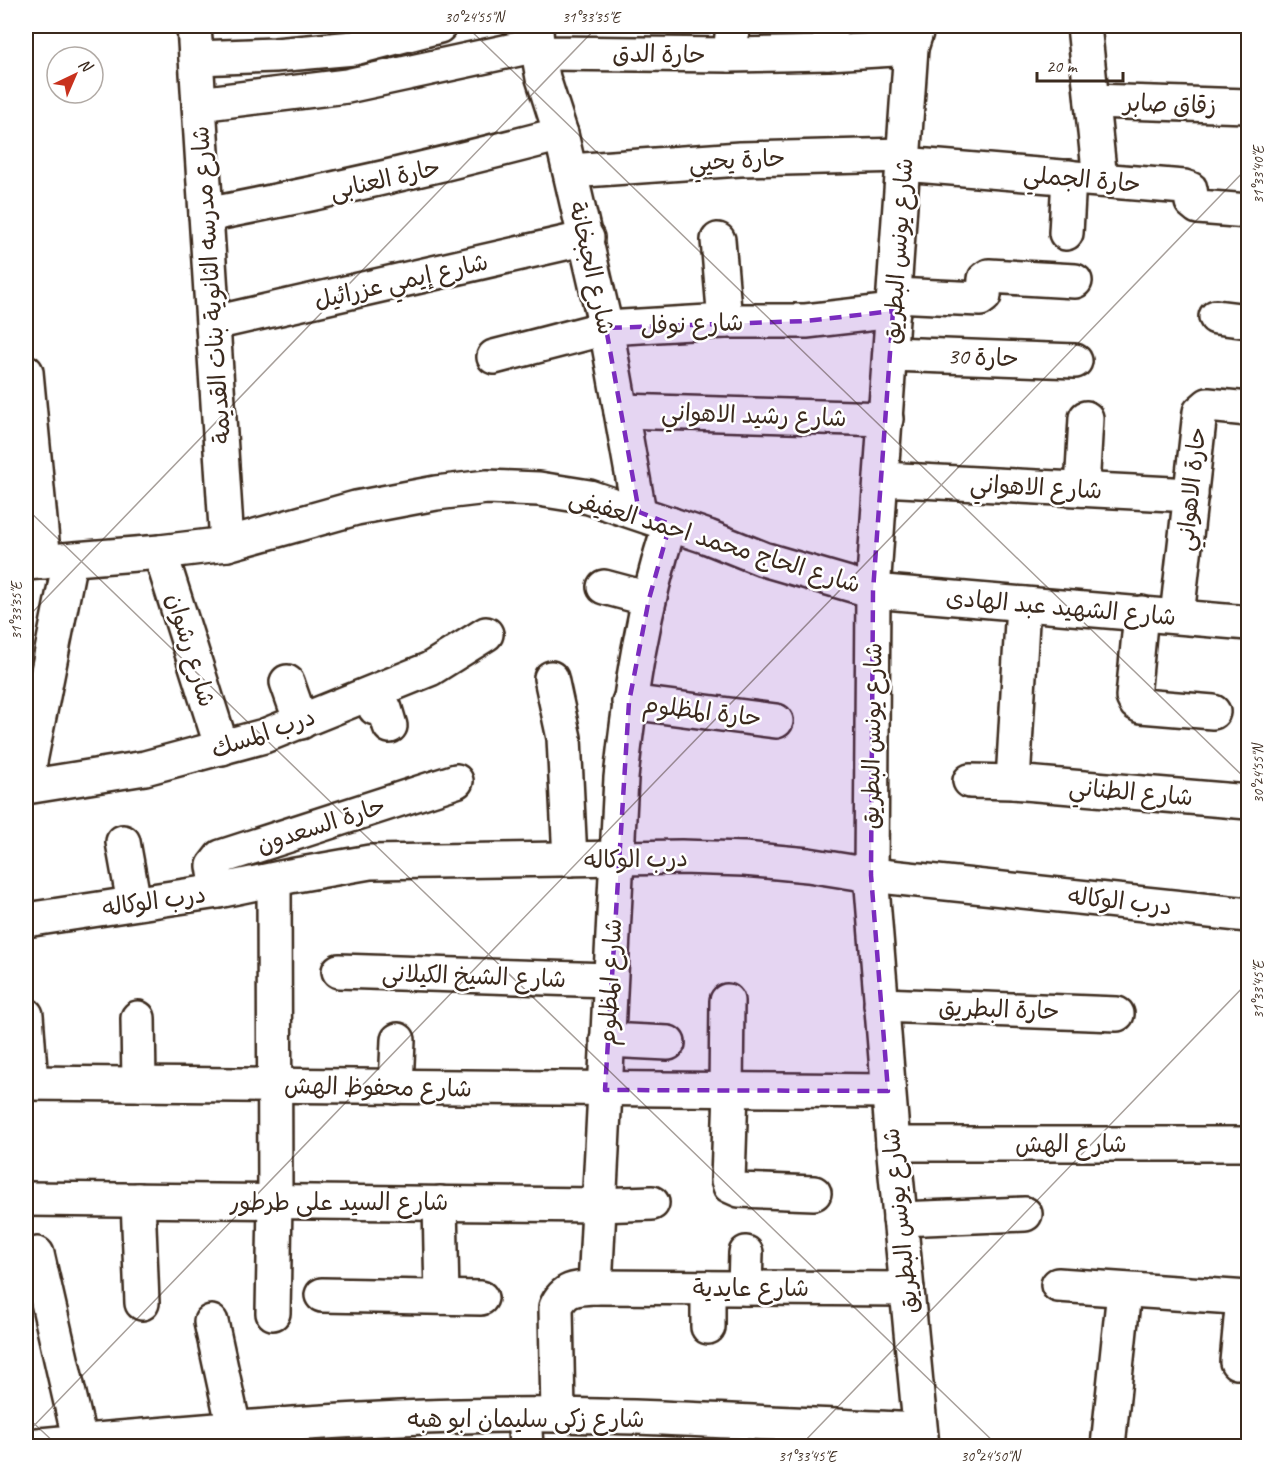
<svg xmlns="http://www.w3.org/2000/svg" width="1274" height="1472" font-family="Caveat,'Playpen Sans Arabic',sans-serif">
  <style>
    .lines { fill: none; stroke-linecap: round; stroke-linejoin: round }
    .minor-casing { stroke: #3b2a1e; stroke-width: 38 }
    .minor { stroke: #fff; stroke-width: 33 }
    .marked { fill: #7b2cbf; fill-opacity: 0.2; stroke: #7b2cbf; stroke-width: 4.5; stroke-dasharray: 12 8; stroke-linejoin: round }
    .ticks { fill: none; stroke: #3b2a1e; stroke-width: 1.5; stroke-opacity: 0.45 }
    .labels { text-anchor: middle; dominant-baseline: central; stroke-width: 5; stroke-linejoin: round; paint-order: stroke }
    .street-label { font-size: 24px; fill: #3b2a1e; stroke: #fff }
    .neatline { fill: none; stroke: #3b2a1e; stroke-width: 2 }
    .ticks-label { font-size: 15px; text-anchor: middle; fill: #3b2a1e }
  </style>
  <rect width="100%" height="100%" fill="#fff"/>
  <filter id="ink" filterUnits="userSpaceOnUse"><feTurbulence type="fractalNoise" baseFrequency=".0167" numOctaves="2"/><feDisplacementMap in="SourceGraphic" scale="12" xChannelSelector="R" yChannelSelector="G"/><feConvolveMatrix kernelMatrix="1 2 1 2 8 2 1 2 1" color-interpolation-filters="sRGB"/></filter>
  <g filter="url(#ink)">
    <g class="lines">
      <defs>
        <g id="minor">
          <path d="M194 26 227 544"/>
          <path d="M918 26 911 48 873 591 871 875 893 1144 922 1446"/>
          <path d="M1084 26 1100 180"/>
          <path d="M536 30 537 45 543 78 561 134 606 328 639 512"/>
          <path d="M828 53 831 26"/>
          <path d="M730 55 733 26"/>
          <path d="M196 58 275 55 354 48 439 26"/>
          <path d="M1092 101 1248 106"/>
          <path d="M199 104 347 86 537 45 546 53 730 55 828 53 911 48"/>
          <path d="M903 164 1184 187 1190 189 1192 202 1198 207 1248 211"/>
          <path d="M570 171 740 159 904 155"/>
          <path d="M206 215C326 192 444 165 561 134"/>
          <path d="M1066 233 1069 177"/>
          <path d="M718 240 725 321"/>
          <path d="M894 295 980 299 984 296 985 279 989 276 1075 281"/>
          <path d="M1216 317 1248 321"/>
          <path d="M214 323 587 238"/>
          <path d="M891 354 1075 361"/>
          <path d="M494 357 606 328 725 321H806L893 311"/>
          <path d="M26 372 44 562"/>
          <path d="M621 411 886 419"/>
          <path d="M882 479 1191 495"/>
          <path d="M1082 489 1086 418"/>
          <path d="M160 552 222 748"/>
          <path d="M26 563 160 552 227 544 356 508 436 493 487 487 539 489 589 497 708 537 763 559 873 591 1248 623"/>
          <path d="M604 587 649 599"/>
          <path d="M1141 613 1133 697 1136 703 1141 706 1213 712"/>
          <path d="M1177 616 1200 412 1208 405 1248 409"/>
          <path d="M551 678 564 738 570 859"/>
          <path d="M287 682 301 722"/>
          <path d="M371 694 375 708 385 709 390 726"/>
          <path d="M629 702 776 721"/>
          <path d="M970 781 1013 782 1248 802"/>
          <path d="M26 782 70 560"/>
          <path d="M1013 782 1023 604"/>
          <path d="M26 787 145 768 264 736 430 669 486 634"/>
          <path d="M123 842 134 903"/>
          <path d="M218 891 214 866 221 857 456 781"/>
          <path d="M26 920 218 891 290 876 370 862 681 857 744 859 808 865 871 875 1248 915"/>
          <path d="M339 971 609 980"/>
          <path d="M881 1005 1117 1014"/>
          <path d="M26 1015 31 1083"/>
          <path d="M138 1018 139 1084"/>
          <path d="M607 1040 668 1043"/>
          <path d="M26 1083 888 1091"/>
          <path d="M396 1087 398 1040"/>
          <path d="M726 1090 727 1001"/>
          <path d="M731 1090 728 1180 730 1186 739 1190 814 1193"/>
          <path d="M893 1144H1248"/>
          <path d="M26 1199 599 1205 652 1203"/>
          <path d="M138 1200 142 1303"/>
          <path d="M440 1203 442 1297"/>
          <path d="M900 1219 1025 1214"/>
          <path d="M37 1254 80 1442"/>
          <path d="M1058 1285 1248 1298"/>
          <path d="M595 1287 907 1289"/>
          <path d="M708 1288V1327"/>
          <path d="M745 1288 746 1253"/>
          <path d="M322 1295 481 1298"/>
          <path d="M273 1313 275 1202 274 880"/>
          <path d="M211 1322 234 1428"/>
          <path d="M1237 1362 1243 1298"/>
          <path d="M558 1415 556 1307C564 1288 577 1288 595 1287L621 778C630 692 643 607 670 524"/>
          <path d="M524 1416 526 1446"/>
          <path d="M26 1446C202 1431 380 1413 558 1415 679 1417 799 1425 920 1430"/>
          <path d="M1108 1446 1124 1291"/>
        </g>
      </defs>
      <use href="#minor" class="minor-casing"/>
      <use href="#minor" class="minor"/>
    </g>
  </g>
  <path class="marked" d="M893 311 873 591 871 875 888 1091 605 1090 629 702 649 599 670 524 639 512 606 328 806 321Z"/>
  <path class="ticks" d="M466 26 1248 781M26 508 998 1446M26 619 598 26M26 1416 58 1446M26 1434 1248 167M800 1446 1248 982"/>
  <g class="labels">
    <g class="street-label">
      <text transform="translate(659 54) rotate(1)">حارة الدق</text>
      <text transform="translate(1170 104) rotate(2)">زقاق صابر</text>
      <text transform="translate(737 160) rotate(-3)">حارة يحيي</text>
      <text transform="translate(385 179) rotate(-13)">حارة العنابى</text>
      <text transform="translate(1082 179) rotate(5)">حارة الجملي</text>
      <text transform="translate(898 251) rotate(-86)">شارع يونس البطريق</text>
      <text transform="translate(592 268) rotate(77)">شارع الجبخانة</text>
      <text transform="translate(401 281) rotate(-13)">شارع إيمي عزرائيل</text>
      <text transform="translate(211 285) rotate(-94)">شارع مدرسه الثانوية بنات القديمة</text>
      <text transform="translate(692 324) rotate(-2)">شارع نوفل</text>
      <text transform="translate(983 357) rotate(2)">حارة 30</text>
      <text transform="translate(754 415) rotate(2)">شارع رشيد الاهواني</text>
      <text transform="translate(1036 487) rotate(3)">شارع الاهواني</text>
      <text transform="translate(1191 489) rotate(-84)">حارة الاهواني</text>
      <text transform="translate(715 541) rotate(17)">شارع الحاج محمد احمد العفيفى</text>
      <text transform="translate(1061 607) rotate(5)">شارع الشهيد عبد الهادى</text>
      <text transform="translate(191 650) rotate(73)">شارع رشوان</text>
      <text transform="translate(702 711) rotate(7)">حارة المظلوم</text>
      <text transform="translate(263 733) rotate(-19)">درب المسك</text>
      <text transform="translate(872 736) rotate(-89)">شارع يونس البطريق</text>
      <text transform="translate(1131 792) rotate(5)">شارع الطناني</text>
      <text transform="translate(321 825) rotate(-18)">حارة السعدون</text>
      <text transform="translate(636 859) rotate(-1)">درب الوكاله</text>
      <text transform="translate(154 901) rotate(-8)">درب الوكاله</text>
      <text transform="translate(1120 901) rotate(6)">درب الوكاله</text>
      <text transform="translate(474 976) rotate(2)">شارع الشيخ الكيلانى</text>
      <text transform="translate(610 982) rotate(-87)">شارع المظلوم</text>
      <text transform="translate(999 1009) rotate(2)">حارة البطريق</text>
      <text transform="translate(378 1087) rotate(1)">شارع محفوظ الهش</text>
      <text x="1071" y="1144">شارع الهش</text>
      <text x="339" y="1202">شارع السيد على طرطور</text>
      <text transform="translate(900 1221) rotate(-96)">شارع يونس البطريق</text>
      <text x="751" y="1288">شارع عايدية</text>
      <text x="526" y="1419">شارع زكى سليمان ابو هبه</text>
    </g>
  </g>
  <rect width="1274" height="1472" fill="none" stroke="#fff" stroke-width="66"/>
  <g transform="translate(75 75) rotate(44)"><circle r="28" fill="#ffffff" stroke="#b1aaa5" stroke-width="1.5"/>
  <path d="M0-4.5L10 22L0 15L-10 22Z" fill="#c8321e"/>
  <text y="-9" font-size="16" font-weight="bold" text-anchor="middle" fill="#3b2a1e">N</text>
  </g>
  <path d="M1037 72v9h86v-9" fill="none" stroke="#3b2a1e" stroke-width="3"/>
  <text x="1046" y="72" font-size="18" fill="#3b2a1e" stroke="#ffffff" stroke-width="4.5" paint-order="stroke">20 m</text>
  <rect x="33" y="33" width="1208" height="1406" class="neatline"/>
  <g class="ticks-label">
    <text x="474" y="22">30°24'55"N</text>
    <text x="591" y="22">31°33'35"E</text>
    <text transform="translate(1258 175) rotate(-90)" y="5">31°33'40"E</text>
    <text transform="translate(16 611) rotate(-90)" y="5">31°33'35"E</text>
    <text transform="translate(1258 774) rotate(-90)" y="5">30°24'55"N</text>
    <text transform="translate(1258 990) rotate(-90)" y="5">31°33'45"E</text>
    <text x="807" y="1461">31°33'45"E</text>
    <text x="990" y="1461">30°24'50"N</text>
  </g>
</svg>
